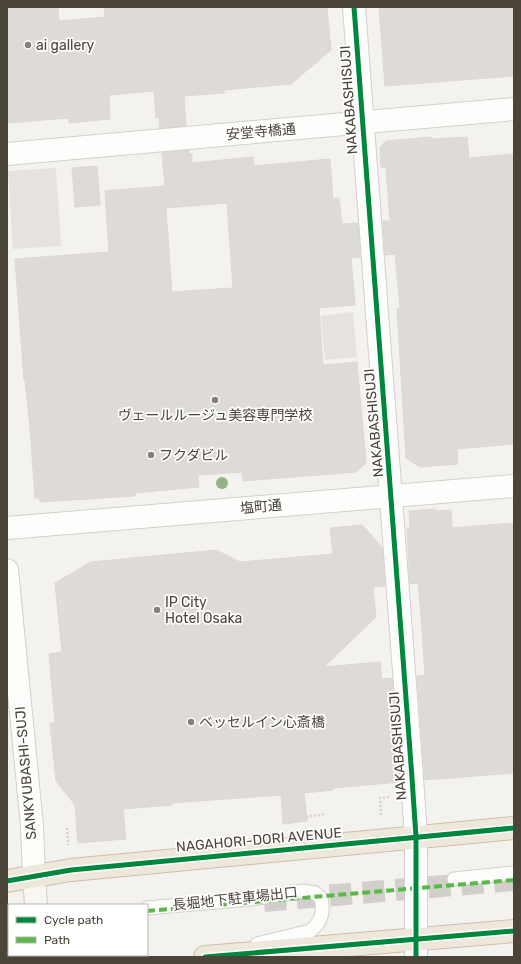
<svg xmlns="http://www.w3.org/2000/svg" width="521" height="964" font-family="Rubik,'Noto Sans JP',sans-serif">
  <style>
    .parking { fill: #e6e3df }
    .building { fill: #dedbd6; stroke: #dcd9d4; fill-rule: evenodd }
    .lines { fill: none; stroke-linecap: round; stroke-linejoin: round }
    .street-tunnel { stroke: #d2cfca; stroke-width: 22; stroke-dasharray: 22 11; stroke-linecap: butt }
    .lane-casing { stroke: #d2d0cb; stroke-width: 15 }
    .street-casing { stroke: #d2d0cb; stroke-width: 24 }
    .secondary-casing { stroke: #d3cfc5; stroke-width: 24 }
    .highway-casing { stroke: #ccbfa9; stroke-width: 24 }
    .path { stroke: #d3d2cc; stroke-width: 2.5; stroke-dasharray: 2 2; stroke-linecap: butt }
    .lane { stroke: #fdfdfc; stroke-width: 13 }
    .street { stroke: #fdfdfc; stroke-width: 22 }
    .secondary { stroke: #f7f6f1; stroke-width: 22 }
    .highway { stroke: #ede8db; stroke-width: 22 }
    .quiet { stroke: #58b947; stroke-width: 4; stroke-dasharray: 8 4; stroke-linecap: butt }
    .cycleway-casing { stroke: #fff; stroke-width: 8 }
    .cycleway { stroke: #00873e; stroke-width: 5 }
    .tree { fill: #96b382 }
    .poi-dot { fill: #868178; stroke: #fff; stroke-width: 1.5 }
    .labels { text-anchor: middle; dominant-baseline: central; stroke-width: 3.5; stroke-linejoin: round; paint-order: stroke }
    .poi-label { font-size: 14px; fill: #4b4439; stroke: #fff; text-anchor: start }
    .street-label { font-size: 14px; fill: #4b4439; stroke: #fff }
  </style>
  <rect width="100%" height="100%" fill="#f4f2ee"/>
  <g class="parking">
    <path d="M56 168 61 246 13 249 8 171Z"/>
    <path d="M353 312 357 357 325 360 321 316Z"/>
  </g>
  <g class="building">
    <path d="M7 7H58L59 21 105 17 104 7H327L331 50 291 84 224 90V93L184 96 186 126 160 128 159 117 156 118 154 91 109 95 110 119 69 123V118L7 123Z"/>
    <path d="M379 7H514V76L385 86Z"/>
    <path d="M432 137V139L467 137 469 158 514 154V444L457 449 458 464 420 467 406 458 397 309H400L395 254 385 255 383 221H390L386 167H381L380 147 386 141Z"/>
    <path d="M189 150V154H192V163L253 157 254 166 330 159 333 199 339 198 342 224 358 223 360 257 351 258 355 305 319 308 323 365 357 362 366 463 356 472 243 481 242 472 198 475 199 487 135 493V496L40 502V498H35L30 427 25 380H24L15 259 109 252 105 191 165 186 162 153ZM227 203 233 288 172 292 166 208Z"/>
    <path d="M97 166 100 205 75 207 72 168Z"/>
    <path d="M435 509V511L451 510 452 528 514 523V773L425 780 417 676 425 675 421 615 418 583 410 584 407 528H410L409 511Z"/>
    <path d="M362 525 382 547 385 586 373 587 376 617 324 667 380 662 382 679 392 678 400 782 333 788V790L304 793 307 821 283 824 281 795 172 803V805L123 809 126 839 78 843 75 805 56 781 50 723H55L49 654 62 652 55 583 91 562 216 550 240 562 333 554 330 528Z"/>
  </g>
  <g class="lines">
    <g class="street-tunnel">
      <path d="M264 901 514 880"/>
      <path d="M7 923H9"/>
    </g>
    <defs>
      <g id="lane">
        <path d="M454 879 514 873"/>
        <path d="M147 908 251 899 303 891 315 893 321 898C324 912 322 922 310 931L257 944"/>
      </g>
      <g id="street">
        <path d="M354 7 412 778 416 837V957"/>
        <path d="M7 154 514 109"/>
        <path d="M7 528 514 486"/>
        <path d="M7 570 32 826 34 877"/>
      </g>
      <g id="secondary">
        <path d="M34 877 36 905"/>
        <path d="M39 955V957"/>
      </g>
      <g id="highway">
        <path d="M7 881 71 870 514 828"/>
        <path d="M205 957 514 931"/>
      </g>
    </defs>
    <use href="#lane" class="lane-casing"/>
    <use href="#street" class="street-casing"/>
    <use href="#secondary" class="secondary-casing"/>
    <use href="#highway" class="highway-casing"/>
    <g class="path">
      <path d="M381 815 380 798 389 797"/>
      <path d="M306 817 325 814"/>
      <path d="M67 828 68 845"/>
    </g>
    <use href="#lane" class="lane"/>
    <use href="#street" class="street"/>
    <use href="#secondary" class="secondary"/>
    <use href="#highway" class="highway"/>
    <g class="quiet">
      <path d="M147 911 514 880"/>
      <path d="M7 923H9"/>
    </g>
    <defs>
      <g id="cycleway">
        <path d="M354 7 412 778 416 837V957"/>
        <path d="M7 881 71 870 514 828"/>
        <path d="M205 957 514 931"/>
      </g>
    </defs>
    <use href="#cycleway" class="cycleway-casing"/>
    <use href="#cycleway" class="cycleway"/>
  </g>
  <circle class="tree" cx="222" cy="483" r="6"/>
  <g class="poi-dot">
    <circle cx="28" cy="45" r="4"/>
    <circle cx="215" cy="400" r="4"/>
    <circle cx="151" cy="455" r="4"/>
    <circle cx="157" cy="610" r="4"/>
    <circle cx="191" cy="722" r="4"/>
  </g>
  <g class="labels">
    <g class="poi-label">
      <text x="36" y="45">ai gallery</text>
      <text x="215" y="415" text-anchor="middle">ヴェールルージュ美容専門学校</text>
      <text x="159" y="455">フクダビル</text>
      <text x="165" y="602">IP City<tspan x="165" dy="16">Hotel Osaka</tspan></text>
      <text x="199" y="722">ベッセルイン心斎橋</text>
    </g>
    <g class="street-label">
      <text transform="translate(349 100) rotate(-94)">NAKABASHISUJI</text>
      <text transform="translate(261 132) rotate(-5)">安堂寺橋通</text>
      <text transform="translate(374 423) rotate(-95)">NAKABASHISUJI</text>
      <text transform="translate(261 507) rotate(-5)">塩町通</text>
      <text transform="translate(398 746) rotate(-94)">NAKABASHISUJI</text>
      <text transform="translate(26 773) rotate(-95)">SANKYUBASHI-SUJI</text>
      <text transform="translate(259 840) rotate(-5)">NAGAHORI-DORI AVENUE</text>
      <text transform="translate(235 899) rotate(-6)">長堀地下駐車場出口</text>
    </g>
  </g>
  <rect width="521" height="964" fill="none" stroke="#4b4439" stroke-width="16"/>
  <rect x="8" y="904" width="140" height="52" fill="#ffffff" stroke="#b7b4b0"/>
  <rect x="16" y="917" width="20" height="6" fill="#00873e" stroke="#b7b4b0"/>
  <text x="44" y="924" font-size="12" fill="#4b4439">Cycle path</text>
  <rect x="16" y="937" width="20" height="6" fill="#58b947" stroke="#b7b4b0"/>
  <text x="44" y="944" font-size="12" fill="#4b4439">Path</text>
</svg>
